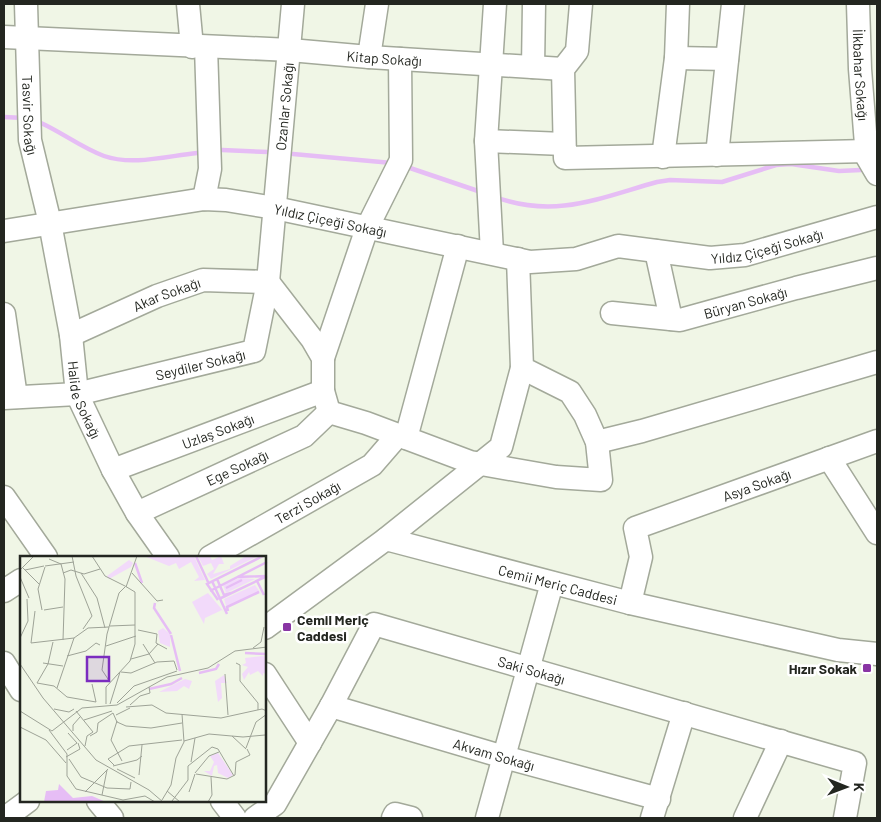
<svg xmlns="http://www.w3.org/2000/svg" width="881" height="822" font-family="Barlow,sans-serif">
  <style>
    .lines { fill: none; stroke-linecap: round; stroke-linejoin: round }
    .stream { stroke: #e6bdf5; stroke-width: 4.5 }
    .minor-casing { stroke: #a3a99a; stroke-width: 25 }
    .minor { stroke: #fff; stroke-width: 22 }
    .poi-dot { fill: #8935a4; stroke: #fff; stroke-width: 2 }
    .labels { text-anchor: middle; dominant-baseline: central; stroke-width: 5; stroke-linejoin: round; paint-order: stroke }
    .street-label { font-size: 14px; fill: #232620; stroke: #fff }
    .poi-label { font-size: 14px; font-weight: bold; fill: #232620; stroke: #fff; text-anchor: start }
    .inset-river { fill: none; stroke: #e6bdf5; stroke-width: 2.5 }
    .inset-road { fill: none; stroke: #9ea397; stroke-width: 1 }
    .view { fill: #7b2cbf; fill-opacity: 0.15; stroke: #7b2cbf; stroke-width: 2.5 }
    .inset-edge { fill: none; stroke: #232620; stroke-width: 2.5 }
  </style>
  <rect width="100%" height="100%" fill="#f0f6e6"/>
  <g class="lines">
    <g class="stream">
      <path d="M4 117 24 118"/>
      <path d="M41 123C63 133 82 148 104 156 133 166 167 156 197 153"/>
      <path d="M222 150 268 152"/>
      <path d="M293 154 392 163"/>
      <path d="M410 168 481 192"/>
      <path d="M495 197C556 219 599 198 657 182L670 180 722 182 776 165 791 164 839 171 861 170"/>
    </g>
    <defs>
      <g id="minor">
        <path id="s1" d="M26 4 30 140 50 223 71 335 77 394 113 470 137 513 168 557"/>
        <path d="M188 4 192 47"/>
        <path d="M581 4 577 51 563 69 565 158 867 151"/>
        <path id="s2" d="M858 4 860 69 867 157 877 174"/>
        <path id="s3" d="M4 37 290 50 369 57 563 69"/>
        <path d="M369 57 377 4"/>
        <path d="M676 58 727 59"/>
        <path d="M533 67 534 4"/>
        <path d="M486 141 564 144"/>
        <path d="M717 155 733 4"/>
        <path d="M663 157 676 58 678 4"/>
        <path d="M204 199 210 169 206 47"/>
        <path id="s4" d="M4 231 204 199 226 200 275 208 530 262 576 259 618 246 710 258 745 255 877 217"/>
        <path d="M656 251 671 319"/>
        <path d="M492 253 486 141 495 4"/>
        <path d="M268 282 312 339 323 358V391L329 412 366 423 470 462 556 477 601 480 597 442 585 415 570 392 522 368 518 259"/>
        <path id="s5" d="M612 313 680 320 796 288 877 268"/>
        <path d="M4 314 16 397"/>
        <path id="s6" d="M71 335 157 296 203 280 268 282"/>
        <path d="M323 358 367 228 401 160 400 59"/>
        <path id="s7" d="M4 398 77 394 254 351 268 282 293 4"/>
        <path d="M406 438 458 246"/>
        <path d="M597 442 642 431 877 362"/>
        <path d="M829 458 877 533"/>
        <path id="s8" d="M113 470 323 391"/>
        <path d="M4 497 46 557"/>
        <path id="s9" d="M137 513 304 436 329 412"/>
        <path d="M386 539 501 447 522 368"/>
        <path id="s10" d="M210 557 372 465 398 435"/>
        <path d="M4 591 21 580"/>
        <path id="s11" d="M630 603 641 557 635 528 877 441"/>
        <path id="s12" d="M265 628 386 539 630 603 838 650 877 654"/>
        <path d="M4 663 21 690"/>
        <path d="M265 674 310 743"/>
        <path id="s13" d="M331 706 504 757 659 799"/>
        <path d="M98 801 112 818"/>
        <path d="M222 801 235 818"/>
        <path d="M5 818 28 801"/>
        <path id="s14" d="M255 818 275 804 331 706 374 624 855 763 845 818"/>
        <path d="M393 818 395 814 411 818"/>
        <path d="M487 818 552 583"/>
        <path d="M652 818 684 713"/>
        <path d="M745 818 781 741"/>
      </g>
    </defs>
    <use href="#minor" class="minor-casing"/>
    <use href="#minor" class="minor"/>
  </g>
  <g class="poi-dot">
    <rect x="282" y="622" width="10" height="10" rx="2.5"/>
    <rect x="862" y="663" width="10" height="10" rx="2.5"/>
  </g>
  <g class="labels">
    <g class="street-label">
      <text stroke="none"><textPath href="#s3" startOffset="381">Kitap Sokağı</textPath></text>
      <text stroke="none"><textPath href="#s2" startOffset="71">İlkbahar Sokağı</textPath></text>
      <text stroke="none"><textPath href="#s7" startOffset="502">Ozanlar Sokağı</textPath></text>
      <text stroke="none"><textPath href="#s1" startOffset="111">Tasvir Sokağı</textPath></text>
      <text stroke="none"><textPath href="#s4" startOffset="331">Yıldız Çiçeği Sokağı</textPath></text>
      <text stroke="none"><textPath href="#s4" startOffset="776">Yıldız Çiçeği Sokağı</textPath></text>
      <text stroke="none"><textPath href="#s6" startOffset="104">Akar Sokağı</textPath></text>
      <text stroke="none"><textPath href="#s5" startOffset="136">Büryan Sokağı</textPath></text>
      <text stroke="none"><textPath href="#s7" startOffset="200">Seydiler Sokağı</textPath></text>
      <text stroke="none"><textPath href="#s1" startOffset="402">Halide Sokağı</textPath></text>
      <text stroke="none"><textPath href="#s8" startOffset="112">Uzlaş Sokağı</textPath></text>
      <text stroke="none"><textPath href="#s9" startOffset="110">Ege Sokağı</textPath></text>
      <text stroke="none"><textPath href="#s11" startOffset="206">Asya Sokağı</textPath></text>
      <text stroke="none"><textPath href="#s10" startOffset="112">Terzi Sokağı</textPath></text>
      <text stroke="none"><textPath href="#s12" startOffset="328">Cemii Meriç Caddesi</textPath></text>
      <text stroke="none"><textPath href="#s14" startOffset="394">Saki Sokağı</textPath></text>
      <text stroke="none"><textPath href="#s13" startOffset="170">Akvam Sokağı</textPath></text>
    </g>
    <g class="poi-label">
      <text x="297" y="619">Cemil Meriç<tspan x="297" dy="16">Caddesi</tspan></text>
      <text x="857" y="668" text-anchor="end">Hızır Sokak</text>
    </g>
  </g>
  <g transform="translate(20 556)">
    <rect width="246" height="246" fill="#f0f6e6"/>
    <path d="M124 0H174L185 24 174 25 179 21 171 6 159 13 156 7 149 10ZM178 0H190L192 4 201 0 204 8H199L193 18 210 13V10L226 0H238L191 23 187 18 194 13 191 7 183 10ZM109 4 113 7 111 11 89 23 87 20ZM217 23 221 22 235 23 206 37 203 29ZM235 29 242 39 239 36 208 51V56L204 43ZM188 37 205 57 202 54 185 62 184 68 172 46ZM143 72 150 78V91L140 87 138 75ZM243 100 246 101V118L243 117V120L238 115 230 119 229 116 224 124 222 118 228 111 222 109 226 107 225 102ZM204 119 207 127H201L202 142 198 146 195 125ZM165 123 172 125 169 133 164 130 157 135 139 136ZM198 197 213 219 208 222 198 217 197 209 194 210 192 220 184 215H190L194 206 190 200Z" fill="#f2dafa"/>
    <path d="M39 228 53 242 72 240 86 246H24L26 235 38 234Z" fill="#e6bdf5"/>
    <path class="inset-river" d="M176 0 188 26M115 7 122 27M217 21 247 20M197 23 204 39 211 37M192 25 207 58M237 25 244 39M206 32 222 24M190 35 247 6M199 43 247 20M198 44 187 28 243 0M135 47 134 52 151 78M208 55 207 51 239 36M151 79 160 115M225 97 247 98M179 117 196 113 199 108M129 133 151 128 162 122"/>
    <path class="inset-road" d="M52 0 56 20 72 60 63 73M72 0 85 20 105 30M29 3 41 8 45 23 43 84M25 10 54 6M2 11 19 28M0 14 14 0M5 14 24 10M43 17 51 14 64 18 80 13M61 17 77 42 85 72M112 17 137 45 143 44M0 21 9 42M106 31 117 0M22 54 18 33 25 11M24 54 43 51M90 70 115 69M118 74 137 78 136 87 147 93M0 82 8 65 7 43M11 87 54 82M11 87 15 55M123 88 135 107M86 90 116 80M233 92 241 86 244 71M47 100 66 95 76 87 80 89M111 103 129 98 138 88M23 107 43 110M216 107 220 109V125L238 147V154M0 108 23 142 76 204 129 234 143 246M101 116 111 117 137 106 154 105 157 114M205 118 208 159M90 126 82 114 87 78 99 37 105 31M17 127 28 108 33 86M17 127 34 130 47 141 76 146M72 128 76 146M37 132 54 82 68 72 89 71M97 147 114 130 157 115M86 148V131L110 105 115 88V36L105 30M90 148 100 116M110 149 120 140 130 137 129 131M106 151 132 149 146 157 201 162 242 153 247 155M34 153 49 156 54 153M0 155 32 175 62 152 97 149 147 121 188 112 215 95 247 91M56 155 73 176 67 180 65 190M93 157 97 166 106 170 131 172 162 167M162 158 164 186M96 159 110 152M64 164 92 155M97 165 91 184 102 205M0 171 26 184 46 207M29 174 47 198V220L56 233 103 244 125 240 135 246M53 175V169L60 161M70 180 77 176 78 167 93 157M212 180 226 193M164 185 189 178 223 181 245 179M226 192 236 166 247 158M47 194 57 187 48 177M46 201 60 193 58 187M49 203 61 221 87 232 110 233 111 226M171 206 175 182M216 206 230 199 227 193M94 209 88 203 109 190 162 184M93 210 117 204 122 200M97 213 115 222M175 217 189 200 199 196M176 218 207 223 215 219 216 206M119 219 122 189M147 235 160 246M65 236 88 213M169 236 175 218M82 239 87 214M142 244 151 229 156 202 164 186M152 245 168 224V210L192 191 198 193 214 220M188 246 192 239 191 221"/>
    <path class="view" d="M67 101H89V125H67Z"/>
    <rect width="246" height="246" class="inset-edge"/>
  </g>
  <rect width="881" height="822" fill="none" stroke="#232620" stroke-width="10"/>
  <g transform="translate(846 787) rotate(91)" stroke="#ffffff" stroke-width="4" paint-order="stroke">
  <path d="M0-4L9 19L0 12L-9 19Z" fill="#232620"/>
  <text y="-8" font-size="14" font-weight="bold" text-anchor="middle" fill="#232620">K</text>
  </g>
</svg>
